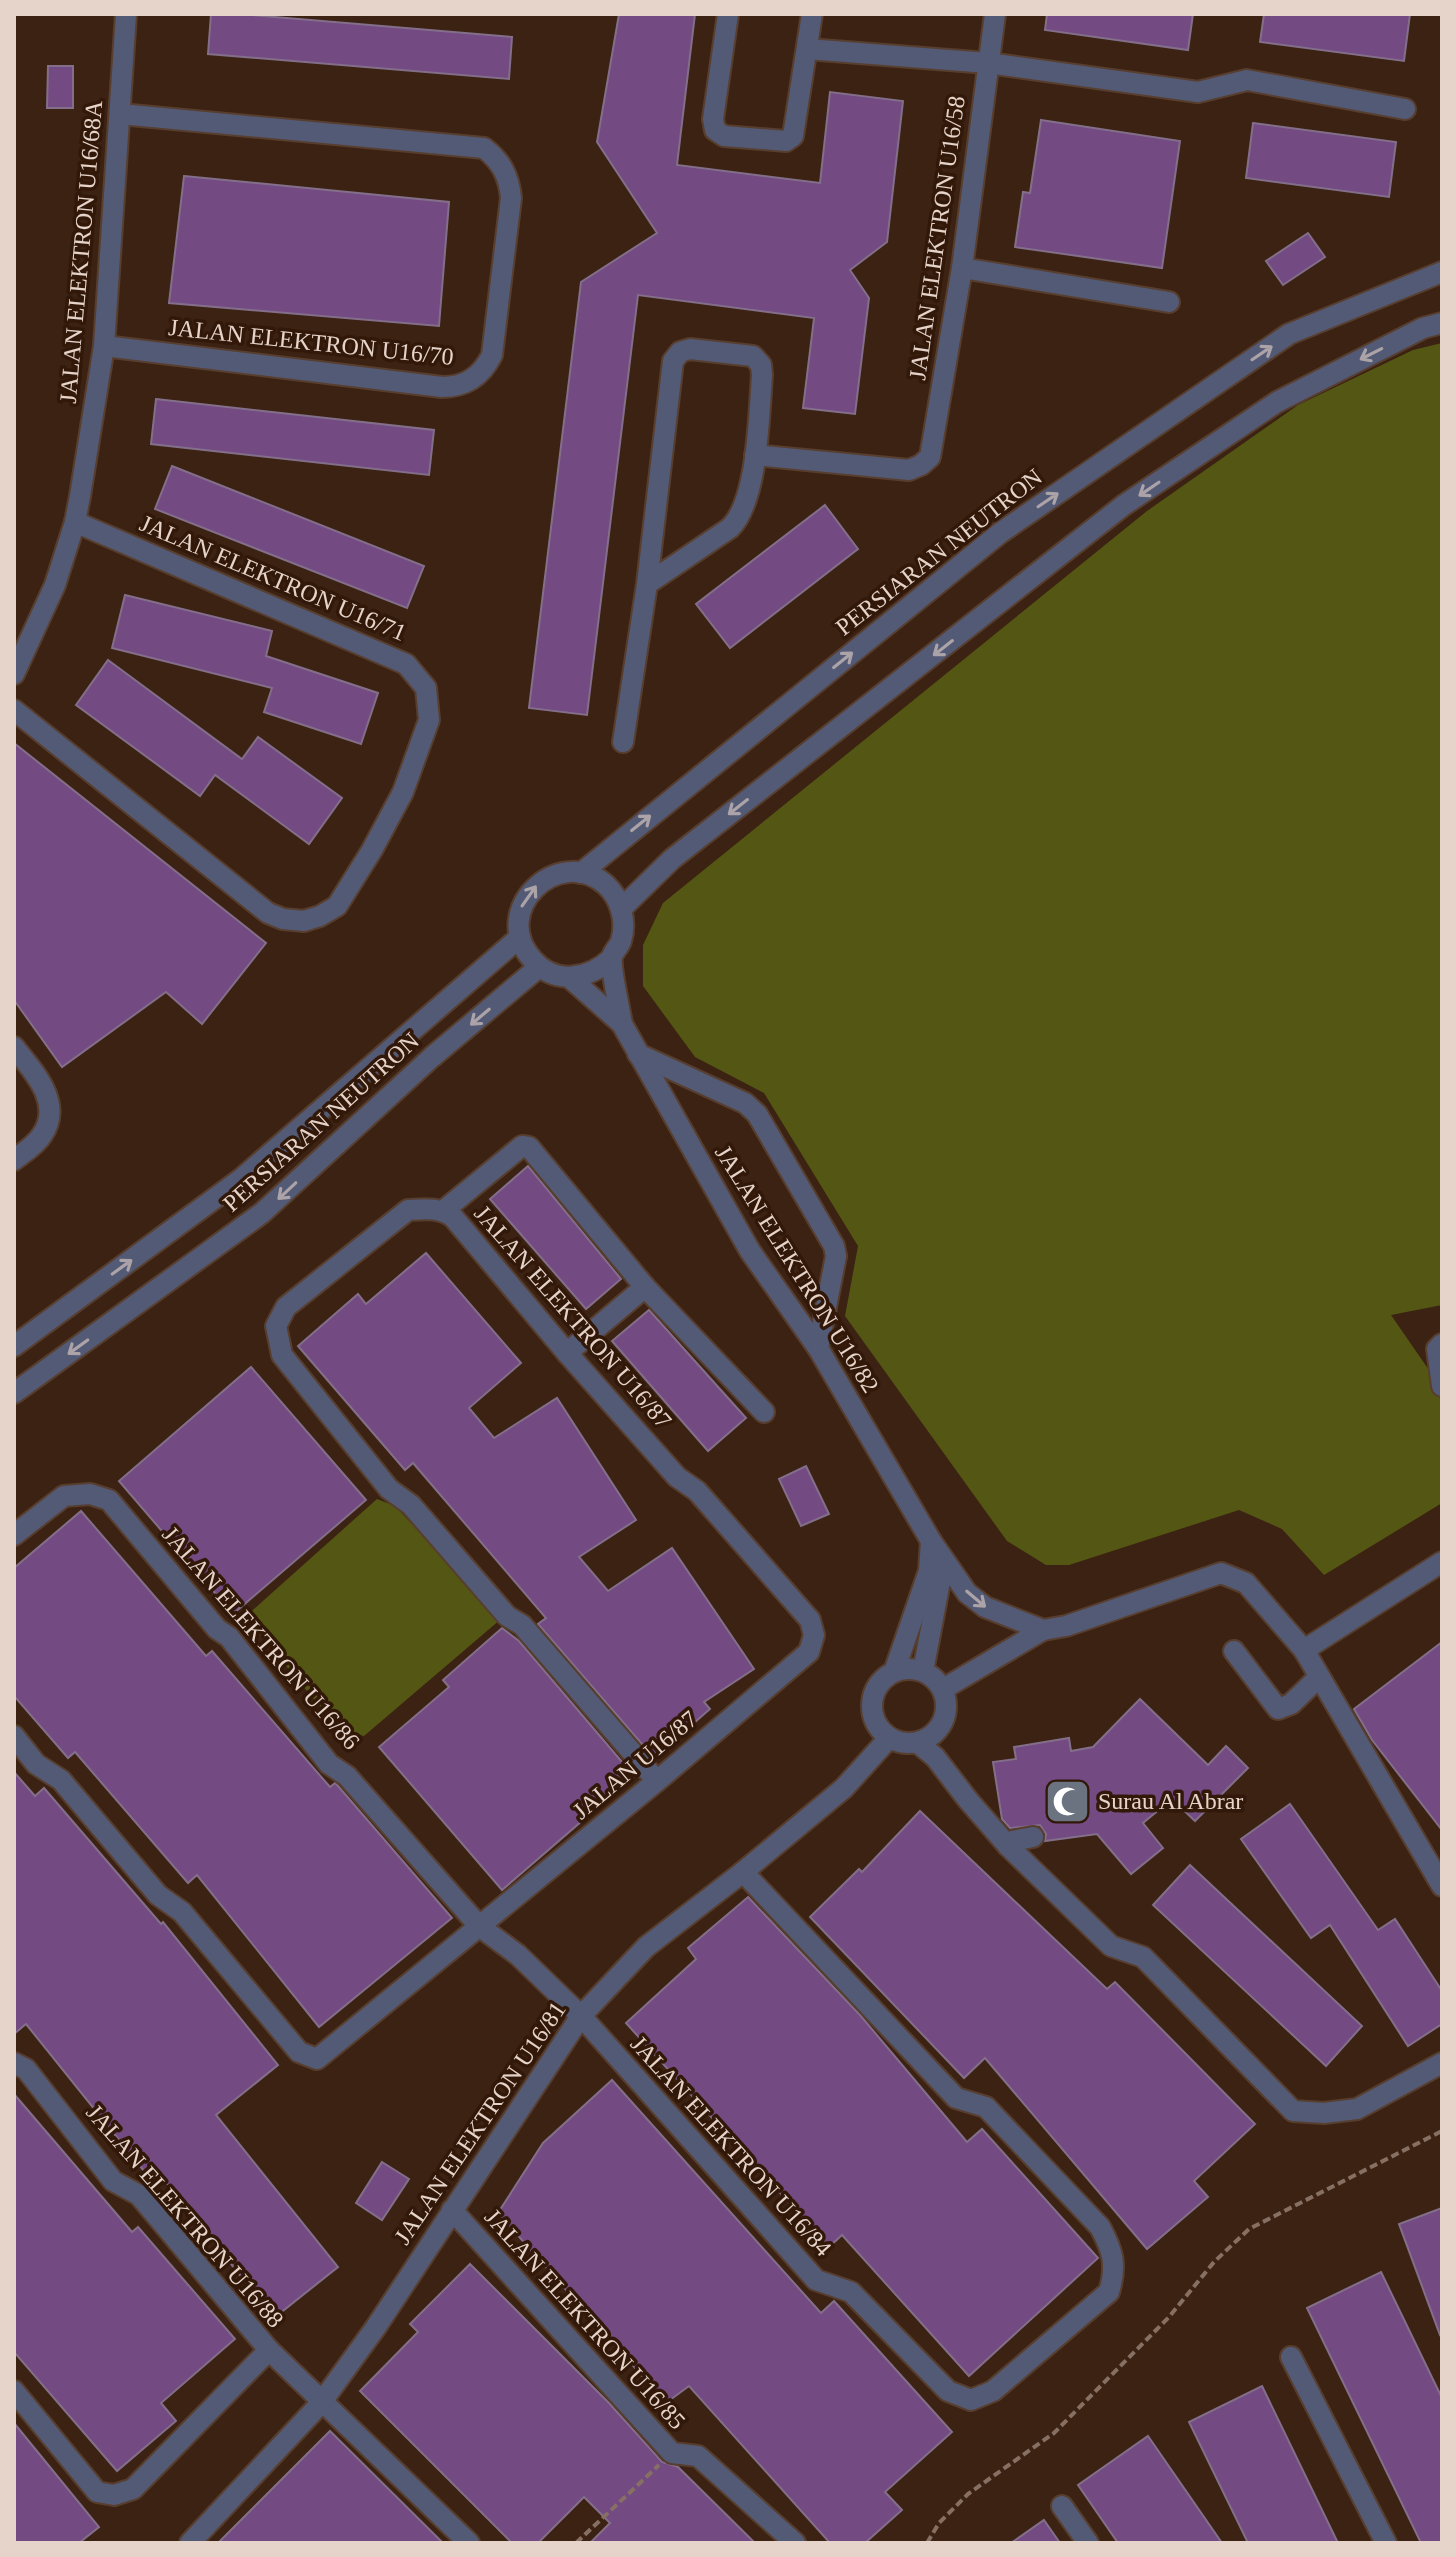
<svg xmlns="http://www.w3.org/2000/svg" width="1456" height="2557" font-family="'Times New Roman',serif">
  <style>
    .green { fill: #545714 }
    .building { fill: #734a82; stroke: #836f8a; stroke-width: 2 }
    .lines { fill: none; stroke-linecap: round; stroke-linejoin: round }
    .minor-casing { stroke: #573e2f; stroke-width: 24 }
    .path { stroke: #867063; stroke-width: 4; stroke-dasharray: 8 4; stroke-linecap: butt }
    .minor { stroke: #535a75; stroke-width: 20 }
    .oneway { stroke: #aba3a8 }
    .labels { text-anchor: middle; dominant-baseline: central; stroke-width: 7; stroke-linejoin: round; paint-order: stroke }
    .street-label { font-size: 24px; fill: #e6d4ca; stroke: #321809 }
    .poi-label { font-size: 24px; fill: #e6d4ca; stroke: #321809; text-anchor: start }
  </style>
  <rect width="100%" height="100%" fill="#3c2212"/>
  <g class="green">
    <path d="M1442 343V1305L1391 1315 1442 1389V1503L1324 1575 1282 1529 1239 1510 1069 1565H1046L1007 1541 845 1316 858 1246 764 1093 695 1057 643 986V945L663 903 1147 511 1298 405 1413 350Z"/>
    <path d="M377 1499 395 1506 501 1619 364 1736 339 1729 245 1617Z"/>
  </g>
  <g class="building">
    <path d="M211 14H240L512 37 509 79 208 54Z"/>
    <path d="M619 14H695L677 165 820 183 830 92 903 101 887 242 850 270 869 298 855 414 803 408 814 318 638 295 587 715 529 708 581 282 657 233 597 142Z"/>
    <path d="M1047 14H1193L1188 50 1045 30Z"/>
    <path d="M1264 14H1410L1404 61 1260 42Z"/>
    <path d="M48 66H73V108H47Z"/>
    <path d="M1041 120 1180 141 1162 268 1015 247 1023 192 1030 193Z"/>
    <path d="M1253 123 1396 142 1389 197 1246 178Z"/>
    <path d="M184 176 449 202 439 326 169 303Z"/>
    <path d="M1308 233 1325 257 1283 285 1266 261Z"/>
    <path d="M156 399 434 430 429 475 151 444Z"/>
    <path d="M172 466 424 566 407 608 155 509Z"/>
    <path d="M825 505 858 549 730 648 696 604Z"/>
    <path d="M125 595 272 631 266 656 378 693 361 744 264 712 272 688 112 648Z"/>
    <path d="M108 660 242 759 258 737 342 798 309 844 215 775 200 796 76 705Z"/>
    <path d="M14 743 266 943 202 1024 166 992 62 1067 14 1000Z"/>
    <path d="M528 1166 621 1279 586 1309 490 1199Z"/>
    <path d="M426 1253 521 1363 469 1408 494 1438 557 1398 636 1520 579 1557 608 1591 672 1548 754 1669 704 1702 710 1709 654 1758 538 1624 546 1618 413 1463 405 1470 298 1346 358 1294 366 1304Z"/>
    <path d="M649 1310 746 1418 708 1451 612 1341Z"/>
    <path d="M251 1367 366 1500 233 1614 119 1481Z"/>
    <path d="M806 1466 829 1514 801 1526 779 1479Z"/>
    <path d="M81 1511 206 1656 212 1651 330 1787 335 1783 338 1786 452 1918 319 2027 197 1875 188 1883 75 1752 68 1758 14 1696V1568Z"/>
    <path d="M502 1628 519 1641 634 1776 502 1890 379 1747 449 1687 443 1680Z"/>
    <path d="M1442 1642V1830L1372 1740 1354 1709Z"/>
    <path d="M1140 1699 1208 1765 1226 1746 1248 1768 1195 1821 1172 1799 1143 1823 1163 1848 1131 1874 1097 1834 1045 1841 1046 1834 1040 1825 1010 1828 1002 1819 993 1762 1016 1759 1014 1747 1069 1738 1071 1751 1093 1747Z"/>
    <path d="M14 1772 35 1796 44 1788 161 1924 163 1922 278 2065 216 2115 338 2267 274 2318 152 2165 144 2171 26 2024 14 2034Z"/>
    <path d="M1290 1804 1378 1930 1395 1919 1442 1991V2024L1408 2046 1330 1925 1311 1938 1241 1839Z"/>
    <path d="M920 1811 1107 1989 1115 1982 1255 2124 1194 2181 1208 2197 1147 2249 985 2058 964 2078 810 1917 859 1869 862 1872Z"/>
    <path d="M1190 1865 1362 2026 1326 2066 1153 1905Z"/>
    <path d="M748 1897 860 2015 967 2142 982 2129 1098 2258 969 2376 842 2235 829 2247 626 2023 696 1959 688 1948Z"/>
    <path d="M612 2080 821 2313 834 2301 952 2432 885 2492 902 2510 865 2543H830L689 2386 666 2403 498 2213 543 2143Z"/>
    <path d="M14 2094 132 2232 138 2227 235 2339 161 2403 176 2421 117 2471 14 2352Z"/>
    <path d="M382 2162 409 2179 382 2220 356 2203Z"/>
    <path d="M1442 2208V2334L1440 2335 1399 2224Z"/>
    <path d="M470 2264 609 2403 662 2462 678 2467 755 2543H590L610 2523 584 2497 538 2543H512L360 2391 418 2332 410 2324Z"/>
    <path d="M1381 2272 1442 2398V2543H1421L1307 2308Z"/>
    <path d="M1262 2386 1338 2543H1248L1189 2422Z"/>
    <path d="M14 2423 99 2527 79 2543H14Z"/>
    <path d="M330 2431 443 2543H218Z"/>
    <path d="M1148 2436 1222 2543H1118L1078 2485Z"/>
    <path d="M1044 2520 1060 2543H1011Z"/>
  </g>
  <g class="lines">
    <defs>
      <g id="minor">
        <path d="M728 14 713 119 715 130 724 136 786 141 793 136 812 14"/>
        <path d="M807 49 988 63 1198 92 1247 80 1405 109"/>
        <path d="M962 268 1169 302"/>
        <path d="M104 346 442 387C465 387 481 377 492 355L511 198C509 176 501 161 484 148L120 114"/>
        <path d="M755 455 909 470 921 465 930 457 962 268 995 14"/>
        <path d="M14 674 55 585 75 522 80 496 104 346 126 14"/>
        <path d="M14 710 268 913 283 919 304 921 320 916 337 906 372 850 403 792 429 720 426 688 406 664 75 522"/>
        <path d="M623 742 647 584 673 361 680 352 690 349 753 356 761 365 762 375C759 414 758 501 730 528L647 584"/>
        <path d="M581 873 1000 533 1289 334 1442 272"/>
        <path d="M621 909 672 859 1124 505 1277 402 1423 328 1442 323"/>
        <path d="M612 958C589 979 555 986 532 959 489 911 558 843 606 885 621 899 627 922 621 941 619 947 613 952 612 957 610 969 620 1010 622 1024"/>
        <path d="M569 977 622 1024 750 1251 818 1348 931 1541 967 1593 985 1607 1043 1630"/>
        <path d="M14 1047C33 1071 64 1103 42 1135 36 1145 23 1153 14 1160"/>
        <path d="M638 1054 745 1103 757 1114 834 1246 836 1256 818 1348"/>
        <path d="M443 1211 522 1146 529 1147 645 1287 764 1412"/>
        <path d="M1442 1344 1437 1349 1442 1386"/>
        <path d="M14 1346 241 1179 520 937"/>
        <path d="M567 1353 645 1287"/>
        <path d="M14 1393 262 1213 432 1057 539 967"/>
        <path d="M14 1535 64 1496 90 1494 109 1500 217 1629 229 1637 329 1764 347 1776 479 1926 518 1955 581 2016 816 2280 851 2292 948 2391 971 2400 993 2391 1109 2292C1117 2265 1113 2251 1100 2227L986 2107 956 2098 743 1872"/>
        <path d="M1304 1650 1442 1562"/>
        <path d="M1234 1651 1278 1709 1291 1704 1319 1677"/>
        <circle cx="909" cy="1706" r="37"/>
        <path d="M923 1671 941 1576 937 1556"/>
        <path d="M894 1672 929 1571 931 1541"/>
        <path d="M943 1689 1043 1630 1066 1626 1221 1573 1246 1583 1304 1650 1442 1886"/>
        <path d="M14 1736 36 1764 61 1780 158 1895 182 1912 299 2052 317 2059 657 1781 809 1652 814 1635 810 1620 697 1491 677 1477 567 1353 453 1217C439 1207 425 1209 408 1210L286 1307 276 1326 282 1355 389 1489 411 1505 507 1616 522 1625 657 1781"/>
        <path d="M918 1743 935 1757 968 1800 1008 1846 1111 1946 1143 1957 1293 2111 1324 2113 1357 2109 1442 2063"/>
        <path d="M1008 1846 1012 1841 1033 1837"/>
        <path d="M14 2063 26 2069 113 2181 139 2195 269 2350 469 2543"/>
        <path d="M452 2210 672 2453 698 2456 795 2543"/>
        <path d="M1291 2357 1386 2543"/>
        <path d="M14 2391 97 2492 114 2495 133 2489 269 2350"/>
        <path d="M1062 2506 1088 2543"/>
        <path d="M190 2543 321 2403 376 2327 581 2016 646 1947 743 1872 844 1788 889 1738"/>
      </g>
    </defs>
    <use href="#minor" class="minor-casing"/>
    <g class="path">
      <path d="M576 2543 659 2465"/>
      <path d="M927 2543 939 2523 968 2494 1054 2433 1169 2317 1214 2262 1249 2229 1442 2131"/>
    </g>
    <use href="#minor" class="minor"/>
  </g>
  <defs><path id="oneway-shaft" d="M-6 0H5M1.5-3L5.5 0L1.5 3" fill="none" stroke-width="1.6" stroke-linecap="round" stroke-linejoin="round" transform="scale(2)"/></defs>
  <g class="oneway">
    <use href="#oneway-shaft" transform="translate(1262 353) rotate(-34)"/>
    <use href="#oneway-shaft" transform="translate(1371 354) rotate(153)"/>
    <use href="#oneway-shaft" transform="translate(1149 489) rotate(146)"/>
    <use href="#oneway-shaft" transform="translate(1048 500) rotate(-34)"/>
    <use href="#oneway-shaft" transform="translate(943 648) rotate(142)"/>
    <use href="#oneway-shaft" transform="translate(843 660) rotate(-39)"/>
    <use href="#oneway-shaft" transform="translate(738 807) rotate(142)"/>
    <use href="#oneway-shaft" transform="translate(641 823) rotate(-39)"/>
    <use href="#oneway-shaft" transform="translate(529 896) rotate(-55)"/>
    <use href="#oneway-shaft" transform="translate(480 1017) rotate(140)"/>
    <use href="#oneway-shaft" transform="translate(287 1191) rotate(137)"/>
    <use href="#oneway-shaft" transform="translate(122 1267) rotate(-36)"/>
    <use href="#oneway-shaft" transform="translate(78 1347) rotate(144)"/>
    <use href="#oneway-shaft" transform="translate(976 1599) rotate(40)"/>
  </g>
  <defs>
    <symbol id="mosque-square" viewBox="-11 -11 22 22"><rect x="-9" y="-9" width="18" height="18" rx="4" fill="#6b7280" stroke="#321809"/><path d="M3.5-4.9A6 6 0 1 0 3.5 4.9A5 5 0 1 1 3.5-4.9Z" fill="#fff"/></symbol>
  </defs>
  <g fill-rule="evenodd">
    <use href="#mosque-square" x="1042" y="1776" width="51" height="51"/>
  </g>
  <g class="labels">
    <g class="street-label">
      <text transform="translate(937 238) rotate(-82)">JALAN ELEKTRON U16/58</text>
      <text transform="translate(81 252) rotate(-85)">JALAN ELEKTRON U16/68A</text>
      <text transform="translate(311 342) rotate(6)">JALAN ELEKTRON U16/70</text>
      <text transform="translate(939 552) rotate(-38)">PERSIARAN NEUTRON</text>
      <text transform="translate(273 578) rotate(23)">JALAN ELEKTRON U16/71</text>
      <text transform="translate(321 1122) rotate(-42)">PERSIARAN NEUTRON</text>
      <text transform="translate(797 1269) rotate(58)">JALAN ELEKTRON U16/82</text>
      <text transform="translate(573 1317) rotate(49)">JALAN ELEKTRON U16/87</text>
      <text transform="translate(261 1638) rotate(49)">JALAN ELEKTRON U16/86</text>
      <text transform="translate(635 1765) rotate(-40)">JALAN U16/87</text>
      <text transform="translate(480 2123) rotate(-56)">JALAN ELEKTRON U16/81</text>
      <text transform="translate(731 2146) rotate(48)">JALAN ELEKTRON U16/84</text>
      <text transform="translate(185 2216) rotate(49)">JALAN ELEKTRON U16/88</text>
      <text transform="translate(585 2319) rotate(48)">JALAN ELEKTRON U16/85</text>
    </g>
    <g class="poi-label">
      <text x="1098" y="1801">Surau Al Abrar</text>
    </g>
  </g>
  <rect width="1456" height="2557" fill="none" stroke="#e6d4ca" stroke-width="32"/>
</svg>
